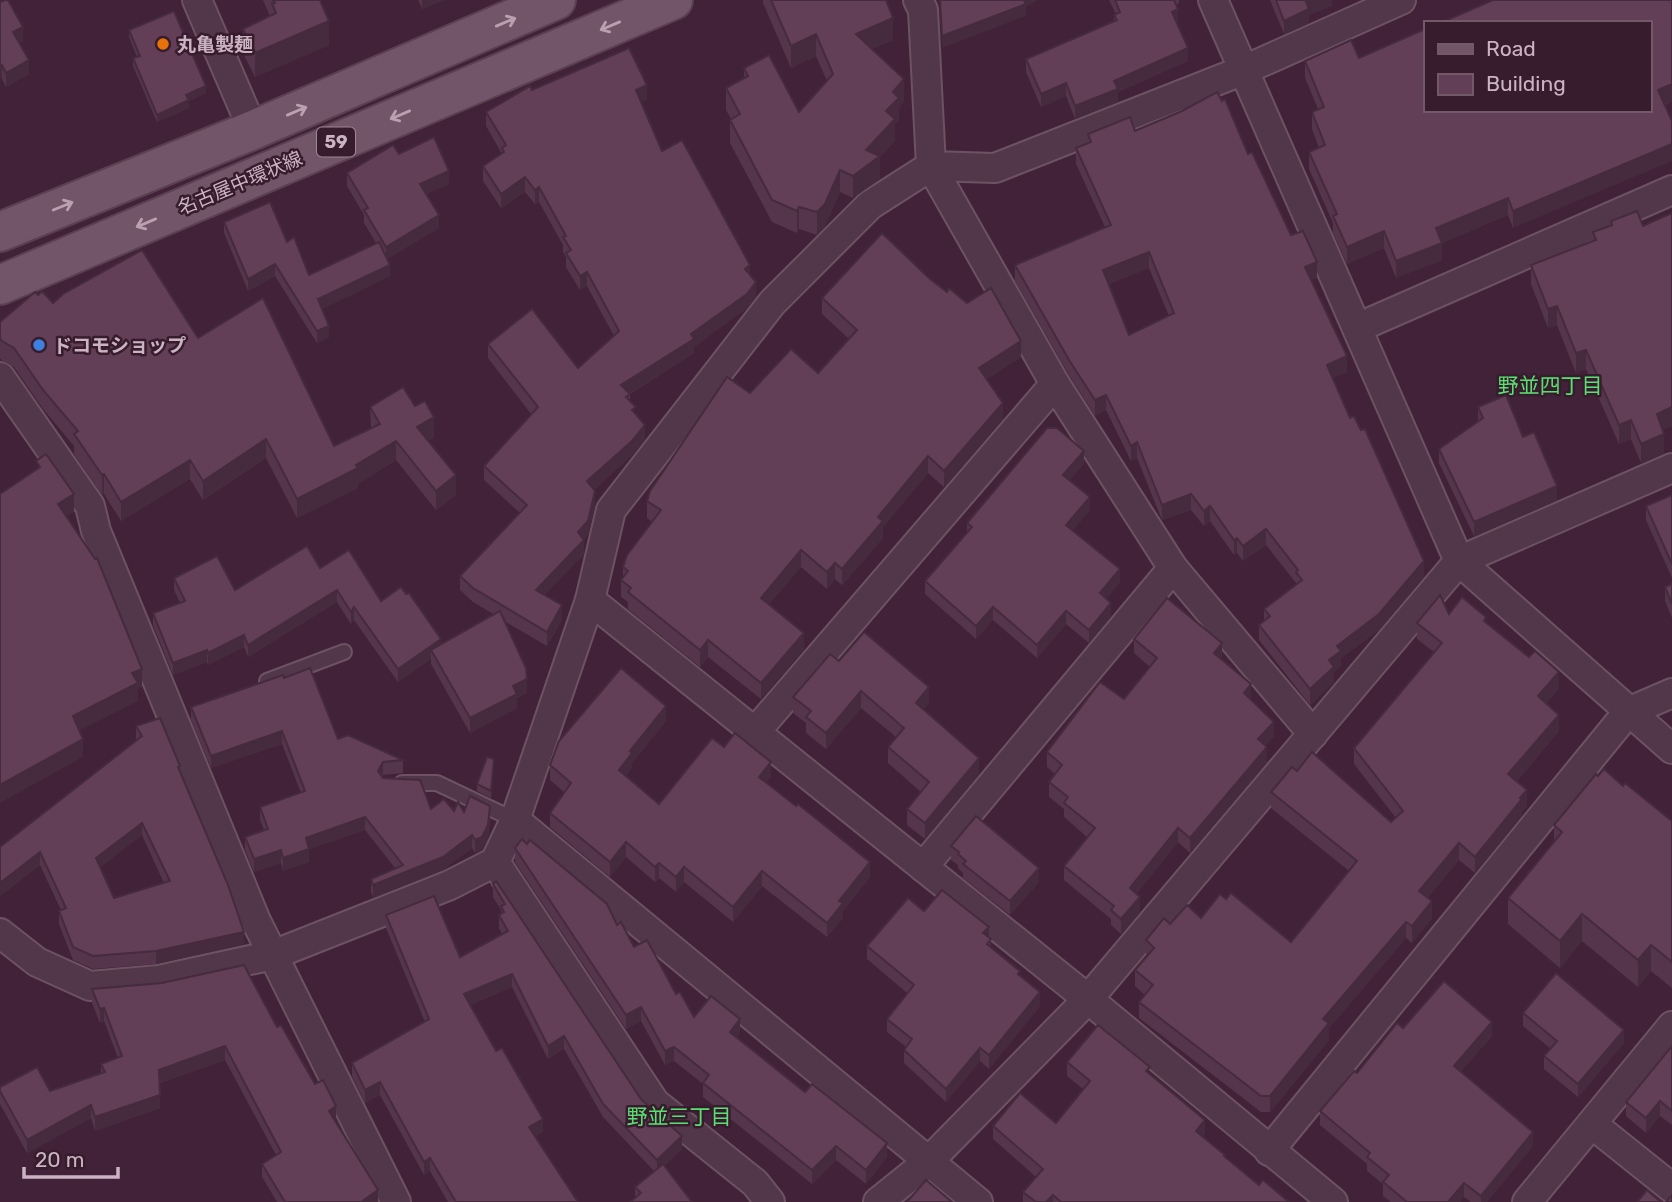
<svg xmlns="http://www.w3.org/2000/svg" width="1672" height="1202" font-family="Rubik,'Noto Sans JP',sans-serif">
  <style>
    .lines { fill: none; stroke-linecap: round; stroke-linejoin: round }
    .lane-casing { stroke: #6c5263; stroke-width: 18 }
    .street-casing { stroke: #6c5263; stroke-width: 32 }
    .primary-casing { stroke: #5b4052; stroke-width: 42 }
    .lane { stroke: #513749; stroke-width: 14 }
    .street { stroke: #513749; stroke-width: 28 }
    .primary { stroke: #725568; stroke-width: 38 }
    .wall { fill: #54354b; fill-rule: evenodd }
    .shaded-wall { fill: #452b3d }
    .building { fill: #623e57; stroke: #452b3d; stroke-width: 2; fill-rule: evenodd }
    .oneway { stroke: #baa0b1 }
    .food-dot { fill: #e8710a; stroke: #371c2e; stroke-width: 2.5 }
    .shop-dot { fill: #3f7fe0; stroke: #371c2e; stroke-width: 2.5 }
    .labels { text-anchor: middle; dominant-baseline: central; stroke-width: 5; stroke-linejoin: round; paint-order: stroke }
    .shield { fill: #371c2e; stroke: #9f8696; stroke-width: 2 }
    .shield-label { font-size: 18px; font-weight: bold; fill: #ccb3c3 }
    .poi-label { font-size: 19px; font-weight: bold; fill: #ccb3c3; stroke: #371c2e; text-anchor: start }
    .street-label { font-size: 19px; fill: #ccb3c3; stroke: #371c2e }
    .neighbourhood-label { font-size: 21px; fill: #5ae071; stroke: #371c2e }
  </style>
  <rect width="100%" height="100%" fill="#422238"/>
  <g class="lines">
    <defs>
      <g id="lane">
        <path d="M267 681 344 652"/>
        <path d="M402 783H437L515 820"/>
      </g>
      <g id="street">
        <path d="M197 0 253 130"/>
        <path d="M918 0 923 10 931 166 995 168 1244 70 1401 0"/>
        <path d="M1213 0 1459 561 1672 749"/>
        <path d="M1357 328 1672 190"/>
        <path d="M0 377 90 506 96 531 256 921 396 1202"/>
        <path d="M590 600 1088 999 1333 1202"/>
        <path d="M755 732 1055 384"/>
        <path d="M515 820 978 1202"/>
        <path d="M495 862 655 1103 755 1183 770 1202"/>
        <path d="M923 867 1173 568"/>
        <path d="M0 933 37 962 90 986 159 980 273 955 450 885 495 862 515 820 590 600 611 510 772 303 870 205 931 166 1055 384 1173 568 1313 734"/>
        <path d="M1592 1124 1672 1188"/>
        <path d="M1269 1151 1628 712 1672 693"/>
        <path d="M878 1202 929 1161 1088 999 1459 561 1672 468"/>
        <path d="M1527 1202 1672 1026"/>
      </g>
      <g id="primary">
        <path d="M0 232 253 130 556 0"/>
        <path d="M0 285 673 0"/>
      </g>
    </defs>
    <use href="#lane" class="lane-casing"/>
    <use href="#street" class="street-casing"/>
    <use href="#primary" class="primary-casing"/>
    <use href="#lane" class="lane"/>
    <use href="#street" class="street"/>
    <use href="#primary" class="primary"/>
  </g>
  <g class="wall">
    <path d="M263 0H320L329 45 255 77 243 53V29L270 16Z"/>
    <path d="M418 0H444L422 9Z"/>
    <path d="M763 0H886L893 40 872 49 904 101 899 108V120L895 124V141L880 157V179L853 198 840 192 825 226 817 235 799 229 797 233 772 222 730 143V120L731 119 726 110V88L744 79V68L799 112 827 81 816 56 791 68 763 3Z"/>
    <path d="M1109 0H1179V3L1176 5 1178 22 1176 23 1188 61 1118 92V102L1075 119 1066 96 1041 107 1026 72V59L1114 21V15L1116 14Z"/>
    <path d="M1270 0H1332V6L1309 15V23L1284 34Z"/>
    <path d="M1672 0V101L1665 105 1513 228 1508 215 1442 243V260L1396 278 1384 248 1347 264 1333 233V223L1309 169V152L1319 148 1312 129V112L1318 109 1305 78V61L1359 58Z"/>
    <path d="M0 2 23 41 19 42 29 74 6 87 2 79H0Z"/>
    <path d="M129 30 206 93 189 101V108L157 122 133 66V58L137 57 129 37Z"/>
    <path d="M532 90 647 99 641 102 662 151 750 275 756 297 747 308 694 347V353L630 394V400L645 439 632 455 594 490 595 505 588 535 584 540V554L544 595 562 620 547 646 504 621 527 693 517 698V708L470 733 431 664V659L398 682 354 620 351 624 337 602 248 657 244 647 208 665 207 662 173 675 153 625V613L180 603 174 590V578L235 590 320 568 381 601 441 644 493 614 473 602 460 590V576L520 513 484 480V466L531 414 488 358V344L578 368 614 336 587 286 580 290 566 267V257L563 252V245L539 202 535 204 525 192 501 208 483 181V166L502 154 486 126V112Z"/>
    <path d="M1135 131 1248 154 1291 235 1317 278 1311 280 1347 372 1332 378 1350 418 1424 576 1379 630 1341 658V666L1334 672V682L1310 705 1259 640V625L1264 621V609L1296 585V583L1266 545 1243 561 1237 553 1234 555 1210 521 1204 526 1191 510 1162 520 1137 458 1131 461 1106 410 1095 416 1069 375 1015 281V265L1105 227 1076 164V148L1088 144V134ZM1149 268 1169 316 1129 335 1109 284Z"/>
    <path d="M399 154 449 184 426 194 439 228 387 259 390 276 322 309 329 337 317 343 275 276 248 291 224 233V222L287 242 309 275 376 243 364 223V215L347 186V173Z"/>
    <path d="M1611 221 1662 430 1664 453 1641 463 1631 439 1619 444 1586 369 1576 373 1557 325 1548 328 1531 284V265L1593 241V232L1611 225Z"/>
    <path d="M930 279 1021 357 987 379 1003 419 944 487 928 473 883 527V538L842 585 835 579 827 589 801 567 769 604 804 649 761 699 708 657 700 667 628 609V602L621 597V580L623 577V567L652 522 647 518V501L750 393 818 373 849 339 822 314V298Z"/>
    <path d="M38 295 53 303 198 338 334 446 371 428 370 407 434 437 428 441 456 495 436 510 396 460 358 484V488L297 518 266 458 203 500 190 479 121 521 104 494 102 495 74 454V446L43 409 14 367 2 361 0 358V322Z"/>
    <path d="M1478 407 1557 500 1474 536 1439 463V449L1478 422Z"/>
    <path d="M1084 464 1069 480 1090 510 1073 530 1120 582 1106 599 1111 616 1089 643 1066 624 1037 658 993 620 976 639 925 594V581L967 532V523Z"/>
    <path d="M1672 495V578L1646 520V506Z"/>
    <path d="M1672 584V618L1665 601V587Z"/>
    <path d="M1449 614 1486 623 1559 689 1546 703 1559 731 1517 781 1527 806 1522 812V815L1475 873 1459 860 1428 897 1432 918 1412 943 1406 938 1329 1028V1040L1270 1112H1261L1139 1018V1002L1145 995 1135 986V970L1146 957V940L1170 924 1201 918 1226 899 1291 942 1349 871 1271 808V792L1297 771 1391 822 1396 818 1354 764V748L1434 652 1417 639V623Z"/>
    <path d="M1134 639 1222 658 1221 659 1251 699 1274 736 1265 746 1267 762 1190 853 1178 842 1136 894 1140 912 1121 934 1111 925V919L1064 880V866L1087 837 1064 817V809L1049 797V782L1055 774 1047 767V752L1124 699 1150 667 1134 653Z"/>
    <path d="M839 661 929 703 923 710 979 774 925 839 907 825V809L921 792 888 763V747L896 737 861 708 826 749 806 733V723L793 713V697Z"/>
    <path d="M284 678 338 739 403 760V773L383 775V778L431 809 464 812 490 819 488 838 482 850 475 853 472 848 443 870 373 898 371 892V879L395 868 365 830 309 849V862L283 871 281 863 254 872 245 850V837L264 830 260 820V807L301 793 282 744 211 768 191 720V707Z"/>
    <path d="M666 721 632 763V767L626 776 659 804 724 747 771 777 766 782 870 877 843 911V918L827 937 762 886 733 922 684 882 676 892 659 878 655 882 626 857 610 877 550 827V813L564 792 550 780V765Z"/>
    <path d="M136 726 180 771 244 944 156 964 93 969 73 960 59 924V911L61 910 40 865 0 896 136 740ZM142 835 164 883 114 898 100 867Z"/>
    <path d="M494 766 491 798 477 791V784Z"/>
    <path d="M1598 776 1623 786 1672 821V988L1651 971 1638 987 1582 941 1560 968 1508 924V898L1554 842V825Z"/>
    <path d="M951 846 1039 882 1010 915 963 878V873L958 868V865L951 860Z"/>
    <path d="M515 848 617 925 634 947 676 994 694 1017 740 1033 737 1037 887 1157 866 1184 836 1160 812 1184 703 1097V1084L674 1061 665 1065 641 1021 626 1029 515 862Z"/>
    <path d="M493 884 641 1099 682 1149 664 1166 692 1202 635 1198V1187L654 1171 603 1117 564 1049 548 1059 512 987 470 1005 543 1132 535 1136 578 1202H448L430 1171 424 1175 380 1095 365 1103 352 1076V1063L425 1022 386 928V915L460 957 502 934 499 928V915L501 914V910L493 897Z"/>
    <path d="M924 911 989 937 991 947 1020 976 1040 1006 989 1069 980 1061 946 1102 904 1063V1050L906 1047 887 1032V1019L907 993 867 959V946Z"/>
    <path d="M92 989 277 1027 336 1120H335L378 1202H277L262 1177V1164L276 1155 225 1060 160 1083V1108L95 1131 91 1118 27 1153 0 1104V1087L50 1091 101 1073V1064L118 1058 104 1021 100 1023 92 1003Z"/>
    <path d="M1523 1013 1624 1043 1578 1097 1544 1069V1056L1551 1049 1523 1026Z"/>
    <path d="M1403 1028 1492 1036 1461 1071 1533 1146 1487 1202H1471L1464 1197 1460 1202H1391L1383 1196V1184L1367 1171V1164L1320 1125V1111Z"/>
    <path d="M1672 1046V1125L1660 1116 1646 1133 1626 1116V1102Z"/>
    <path d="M1067 1062 1150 1075 1205 1133 1203 1136 1225 1157 1259 1185 1289 1202H1023V1192L1036 1177 993 1139V1126L1056 1123 1083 1089 1067 1076Z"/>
  </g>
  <g class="shaded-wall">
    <path d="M422 0H444L422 9Z"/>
    <path d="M1023 0H1038L1026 7V16L942 48V36Z"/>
    <path d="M1311 0H1332V6L1309 15V23L1284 34V21L1306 2Z"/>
    <path d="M1178 9V22L1172 25V12Z"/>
    <path d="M893 18V40L856 56V34Z"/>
    <path d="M329 21V45L255 77V53Z"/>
    <path d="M23 27V41L13 45V32Z"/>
    <path d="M816 34V56L791 68V46Z"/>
    <path d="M1188 48V61L1118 92V102L1075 119V106L1114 81Z"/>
    <path d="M29 60V74L6 87V73Z"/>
    <path d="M2 65V79H0V66Z"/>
    <path d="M904 79V101L899 108V120L895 124V141L880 157V179L853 198V176L886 111 893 92Z"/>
    <path d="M1066 83V96L1041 107V94Z"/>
    <path d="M1672 84V101L1658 107V90Z"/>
    <path d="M647 85V99L636 104V90Z"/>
    <path d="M206 86V93L189 101V108L157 122V115L186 95Z"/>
    <path d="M1672 144V161L1513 228V211Z"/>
    <path d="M840 170V192L825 226 817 235V212Z"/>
    <path d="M449 171V184L420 197V184Z"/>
    <path d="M525 177V192L501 208V194Z"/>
    <path d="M539 187V202L535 204V190Z"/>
    <path d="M1508 198V215L1442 243V260L1396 278V261L1436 228Z"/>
    <path d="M799 207V229L797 233V211Z"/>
    <path d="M439 215V228L386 260V247Z"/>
    <path d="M1384 231V248L1347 264V247Z"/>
    <path d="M1149 252V268L1103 286V270Z"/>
    <path d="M1317 262V278L1305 283V267Z"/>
    <path d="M275 264V276L248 291V279Z"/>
    <path d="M390 265V276L318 311V299Z"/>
    <path d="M750 265V279L745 269Z"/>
    <path d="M587 272V286L580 290V276Z"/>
    <path d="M756 282V297L747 308 694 347V353L621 399V385Z"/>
    <path d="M1557 306V325L1548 328V309Z"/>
    <path d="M329 326V337L317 343V331Z"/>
    <path d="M1021 341V357L979 384V368Z"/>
    <path d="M1586 350V369L1576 373V353Z"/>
    <path d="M1347 356V372L1327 380V365Z"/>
    <path d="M1106 395V410L1095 416V400Z"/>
    <path d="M1003 403V419L944 487V471Z"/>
    <path d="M1672 407V426L1657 433V414Z"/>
    <path d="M434 417V437L417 447V427Z"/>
    <path d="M1631 420V439L1619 444V425Z"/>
    <path d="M645 425V439L632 455 587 496V481Z"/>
    <path d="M1664 434V453L1641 463V444Z"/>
    <path d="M266 439V458L203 500V481Z"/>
    <path d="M396 441V460L358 484V488L297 518V499L356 465Z"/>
    <path d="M1137 442V458L1131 461V446Z"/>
    <path d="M1084 451V464L1063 488V475Z"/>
    <path d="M928 456V473L883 527V538L842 585V569L878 517Z"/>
    <path d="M190 460V479L121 521V502Z"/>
    <path d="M104 474V494L102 495V475Z"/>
    <path d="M456 475V495L436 510V491Z"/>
    <path d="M1557 486V500L1474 536V522Z"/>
    <path d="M595 491V505L588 535 584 540V554L536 604V590L578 532Z"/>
    <path d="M74 494V512L58 522V504Z"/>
    <path d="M1191 494V510L1162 520V505Z"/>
    <path d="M1090 497V510L1066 538V525Z"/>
    <path d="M1210 506V521L1204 526V511Z"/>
    <path d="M1266 529V545L1243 561V546Z"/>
    <path d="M1237 538V553L1234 555V540Z"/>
    <path d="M801 550V567L761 614V598Z"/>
    <path d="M1424 561V576L1379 630 1341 658V666L1334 672V682L1310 705V689L1329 660 1337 646Z"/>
    <path d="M835 563V579L827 589V572Z"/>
    <path d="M1120 569V582L1100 606V593Z"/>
    <path d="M337 590V602L248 657V645Z"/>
    <path d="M1111 603V616L1089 643V630Z"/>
    <path d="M562 605V620L547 646V632Z"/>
    <path d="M354 607V620L351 624V612Z"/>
    <path d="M993 607V620L976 639V626Z"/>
    <path d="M1066 611V624L1037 658V645Z"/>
    <path d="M804 633V649L761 699V683Z"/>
    <path d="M244 635V647L208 665V653Z"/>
    <path d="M441 639V651L431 650V659L398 682V669Z"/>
    <path d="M708 640V657L700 667V650Z"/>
    <path d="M1222 643V658L1214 668V653Z"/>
    <path d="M207 650V662L173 675V663Z"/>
    <path d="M142 669V687L138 689V701L73 734V716L132 673Z"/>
    <path d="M1559 672V689L1538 713V696Z"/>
    <path d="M527 679V693L517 698V708L470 733V718L513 686Z"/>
    <path d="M1251 684V699L1244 708V693Z"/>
    <path d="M929 687V703L916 719V703Z"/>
    <path d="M861 691V708L826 749V733Z"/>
    <path d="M666 706V721L632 763V767L619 785V770L630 751Z"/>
    <path d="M1559 715V731L1508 791V774Z"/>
    <path d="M1274 722V736L1258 754V739Z"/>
    <path d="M282 731V744L211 768V756Z"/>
    <path d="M83 739V757L0 803V785Z"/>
    <path d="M1267 747V762L1190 853V838Z"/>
    <path d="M979 758V774L925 839V823Z"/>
    <path d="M383 762V775L378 784V771Z"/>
    <path d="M771 762V777L759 791V777Z"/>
    <path d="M1527 790V806L1522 812V815L1475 873V857Z"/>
    <path d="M490 806 488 838 482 850 475 853V840Z"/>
    <path d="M365 817V830L309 849V862L283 871V858L306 838Z"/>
    <path d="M142 823V835L96 871V858Z"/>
    <path d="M1178 828V842L1130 902V888Z"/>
    <path d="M472 835V848L443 870 373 898V885Z"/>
    <path d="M626 842V857L610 877V862Z"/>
    <path d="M1459 843V860L1419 907V891Z"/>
    <path d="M281 850V863L254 872V859Z"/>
    <path d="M40 852V865L0 896V883Z"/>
    <path d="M870 862V877L843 911V918L827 937V923L839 901Z"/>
    <path d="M659 863V878L655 882V867Z"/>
    <path d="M684 867V882L676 892V877Z"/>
    <path d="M1039 868V882L1010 915V901Z"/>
    <path d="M762 871V886L733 922V907Z"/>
    <path d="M1140 897V912L1121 934V919Z"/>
    <path d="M1432 901V918L1412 943V926Z"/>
    <path d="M1582 914V941L1560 968V941Z"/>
    <path d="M1406 922V938L1329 1028V1040L1270 1112V1096L1323 1019Z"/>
    <path d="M989 927V941L983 933Z"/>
    <path d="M244 932V944L156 964V951Z"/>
    <path d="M1651 945V971L1638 987V960Z"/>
    <path d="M512 974V987L464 1007V994Z"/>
    <path d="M1040 992V1006L989 1069V1055Z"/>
    <path d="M641 1007V1021L626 1029V1015Z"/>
    <path d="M104 1008V1021L100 1023V1009Z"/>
    <path d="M740 1019V1033L730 1046V1032Z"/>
    <path d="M1492 1022V1036L1454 1079V1066Z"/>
    <path d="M1624 1030V1043L1578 1097V1084Z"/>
    <path d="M564 1036V1049L548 1059V1046Z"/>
    <path d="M225 1046V1060L159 1083V1070Z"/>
    <path d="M674 1047V1061L665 1065V1051Z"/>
    <path d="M980 1048V1061L946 1102V1089Z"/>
    <path d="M380 1082V1095L365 1103V1090Z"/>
    <path d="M160 1095V1108L95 1131V1117Z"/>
    <path d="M1660 1101V1116L1646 1133V1118Z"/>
    <path d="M91 1105V1118L27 1153V1140Z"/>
    <path d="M336 1106V1120L329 1124V1111Z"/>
    <path d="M543 1119V1132L529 1140V1127Z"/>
    <path d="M1205 1120V1133L1196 1144V1131Z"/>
    <path d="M1533 1132V1146L1487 1202H1481V1196Z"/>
    <path d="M682 1136V1149L657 1173V1160Z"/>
    <path d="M887 1143V1157L866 1184V1170Z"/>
    <path d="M836 1146V1160L812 1184V1170Z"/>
    <path d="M430 1158V1171L424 1175V1162Z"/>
    <path d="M1464 1183V1197L1460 1202H1448Z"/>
    <path d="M378 1190V1202H361Z"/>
    <path d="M1053 1195V1202H1046Z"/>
  </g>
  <g class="building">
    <path d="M6 0H8L23 27 13 32 29 60 6 73 2 65 0 66V2Z"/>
    <path d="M273 0H320L329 21 255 53 243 29 276 13 272 4 275 3Z"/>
    <path d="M771 0H886L893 18 856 34 904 79 893 92 899 98 886 111 895 119 866 150 880 156 853 176 840 170 825 204 817 212 799 207 797 211 772 200 730 120 740 114 726 88 748 76 744 68 769 55 799 112 833 74 816 34 791 46Z"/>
    <path d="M940 0H1024L1026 4 942 36Z"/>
    <path d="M1115 0H1174L1178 9 1172 12 1188 48 1114 81 1118 89 1075 106 1066 83 1041 94 1026 59 1117 20 1114 15 1120 12Z"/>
    <path d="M1276 0H1311L1306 2 1309 9 1284 21Z"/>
    <path d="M1493 0H1672V84L1658 90 1672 121V144L1513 211 1508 198 1436 228 1442 243 1396 261 1384 231 1347 247 1333 216 1337 214 1309 152 1325 145 1312 112 1324 107 1305 61 1351 40 1359 58 1425 29V110H1649V23H1440Z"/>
    <path d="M174 11 206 86 186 95 189 100 157 115 133 58 140 56 129 30Z"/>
    <path d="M629 48 647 85 636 90 662 151 682 140 750 265 745 269 756 282 747 294 691 334 694 339 621 385 630 394 626 397 636 407 632 410 645 425 632 441 587 481 595 491 588 521 578 532 584 540 536 590 562 605 547 632 473 588 460 576 527 505 484 466 538 407 488 344 532 309 578 368 619 331 587 272 580 276 566 253 571 250 563 237 566 236 539 187 535 190 525 177 501 194 483 166 504 152 502 148 506 145 486 112 530 86 532 90Z"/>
    <path d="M1217 92 1222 101 1225 99 1248 154 1252 152 1291 235 1303 231 1317 262 1305 267 1347 356 1327 365 1350 418 1354 416 1361 430 1365 429 1424 561 1379 614 1337 646 1341 651 1329 660 1334 667 1310 689 1259 625 1270 616 1264 609 1302 580 1296 572 1298 570 1266 529 1243 546 1237 538 1234 540 1210 506 1204 511 1191 494 1162 505 1137 442 1131 446 1106 395 1095 400 1069 360 1015 265 1111 225 1076 148 1091 142 1088 134 1130 117 1135 131 1182 111ZM1149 252 1174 313 1129 335 1103 270Z"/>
    <path d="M434 137 449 171 420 184 439 215 386 247 364 210 368 208 347 173 393 145 399 154Z"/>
    <path d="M270 202 287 242 294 237 309 275 379 242 390 265 318 299 329 326 317 331 275 264 248 279 224 222Z"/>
    <path d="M1637 211 1643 226 1672 213V407L1657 414 1664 434 1641 444 1631 420 1619 425 1586 350 1576 353 1557 306 1548 309 1531 265 1596 240 1593 232 1612 225 1611 221Z"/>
    <path d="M882 233 930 279 947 292 949 288 967 303 991 288 1021 341 979 368 1003 403 944 471 928 456 878 517 883 521 842 569 835 563 827 572 801 550 761 598 804 633 761 683 708 640 700 650 628 592 631 588 621 580 628 571 623 567 627 555 661 510 647 501 650 491 727 377 750 393 791 349 818 373 857 330 822 298Z"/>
    <path d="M142 250 198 338 263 298 334 446 380 424 370 407 403 387 415 406 425 401 434 417 417 427 456 475 436 491 396 441 356 465 358 468 297 499 266 439 203 481 190 460 121 502 104 474 102 475 74 434 78 431 43 390 14 348 2 341 0 339V322L35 292 38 295 42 291 53 303 63 294Z"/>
    <path d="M1506 395 1523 437 1534 432 1557 486 1474 522 1439 449 1483 418 1478 407Z"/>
    <path d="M1047 428H1057L1084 451 1063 475 1090 497 1066 525 1120 569 1100 593 1111 603 1089 630 1066 611 1037 645 993 607 976 626 925 581 972 527 967 523Z"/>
    <path d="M46 454 74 494 58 504 95 559 97 558 142 669 132 673 138 683 73 716 83 739 0 785V494L40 467 36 461Z"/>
    <path d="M1672 495V564L1646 506Z"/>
    <path d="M307 546 320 568 349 550 381 601 401 587 406 594 409 593 441 639 398 669 354 607 351 612 337 590 248 645 244 635 208 653 207 650 173 663 153 613 185 601 174 578 217 556 235 590Z"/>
    <path d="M1672 584V604L1665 587Z"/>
    <path d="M1440 595 1449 614 1462 597 1486 617 1484 621 1529 657 1535 651 1559 672 1538 696 1559 715 1508 774 1527 790 1520 798 1522 799 1475 857 1459 843 1419 891 1432 901 1412 926 1406 922 1323 1019 1329 1023 1270 1096H1261L1139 1002 1153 985 1135 970 1154 948 1146 940 1164 918 1170 924 1187 905 1201 918 1220 894 1226 899 1231 893 1291 942 1357 861 1271 792 1292 767 1297 771 1312 752 1391 822 1403 811 1354 748 1442 643 1417 623Z"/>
    <path d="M1167 598 1222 643 1214 653 1251 684 1244 693 1274 722 1258 739 1267 747 1190 838 1178 828 1130 888 1140 897 1121 919 1111 910 1114 906 1064 866 1095 828 1064 803 1068 797 1049 782 1062 765 1047 752 1100 682 1124 699 1157 658 1134 639Z"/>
    <path d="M500 611 526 668 527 679 513 686 517 694 470 718 431 650Z"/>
    <path d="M864 632 929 687 916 703 979 758 925 823 907 809 929 782 888 747 904 728 861 691 826 733 806 717 811 711 793 697 830 654 839 661Z"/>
    <path d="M310 668 338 739 348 735 403 760 383 762 378 771 383 778 420 780 431 809 444 799 454 811 458 802 464 812 470 796 490 806 488 825 482 837 475 840 472 835 443 857 373 885 371 879 403 865 365 817 306 838 309 849 283 858 281 850 254 859 245 837 268 829 260 807 305 791 282 731 211 756 191 707 283 675 284 678Z"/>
    <path d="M621 668 666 706 630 751 632 753 619 770 659 804 712 738 724 747 735 733 771 762 759 777 796 806 798 804 870 862 839 901 843 903 827 923 762 871 733 907 684 867 676 877 659 863 655 867 626 842 610 862 550 813 571 783 550 765 559 741Z"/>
    <path d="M160 718 180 766 178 767 228 885 244 932 156 951 93 956 73 947 59 911 66 908 40 852 0 883V847L142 736 136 726ZM142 823 170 881 114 898 96 858Z"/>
    <path d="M487 757 494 759 491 791 477 784Z"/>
    <path d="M1604 769 1623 786 1625 783 1672 821V962L1651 945 1638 960 1582 914 1560 941 1508 898 1562 832 1554 825 1596 774 1598 776Z"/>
    <path d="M976 816 1039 868 1010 901 963 864 966 861 958 854 959 852 951 846Z"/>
    <path d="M522 839 527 844 530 840 607 904 617 925 621 922 634 947 647 940 676 994 680 992 694 1017 711 996 740 1019 730 1032 805 1092 812 1084 887 1143 866 1170 836 1146 812 1170 703 1083 709 1075 674 1047 665 1051 641 1007 626 1015 515 848Z"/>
    <path d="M496 881 641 1099 682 1136 657 1160 603 1104 564 1036 548 1046 512 974 464 994 496 1051 502 1048 543 1119 529 1127 578 1202H456L430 1158 424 1162 380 1082 365 1090 352 1063 429 1019 386 915 434 896 460 957 508 931 499 915 504 912 501 906 505 904 493 884Z"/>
    <path d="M942 890 989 927 983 933 991 939 987 944 1020 971 1018 974 1040 992 989 1055 980 1048 946 1089 904 1050 912 1039 887 1019 914 985 867 946 908 898 924 911Z"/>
    <path d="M244 965 277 1027 281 1025 315 1084 323 1080 336 1106 329 1111 378 1190 361 1202H285L262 1164 281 1152 225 1046 159 1070 160 1095 95 1117 91 1105 27 1140 0 1091V1087L37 1067 50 1091 105 1072 101 1064 122 1056 104 1008 100 1009 92 989 162 983Z"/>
    <path d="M1556 973 1624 1030 1578 1084 1544 1056 1557 1041 1523 1013Z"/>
    <path d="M1444 981 1492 1022 1454 1066 1533 1132 1481 1196 1464 1183 1448 1202H1407L1383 1182 1389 1175 1367 1157 1370 1153 1320 1111 1354 1071 1357 1073 1397 1023 1403 1028Z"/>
    <path d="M1098 1025 1150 1067 1146 1071 1205 1120 1196 1131 1225 1155 1224 1156 1259 1185 1263 1180 1289 1202H1061L1053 1195 1046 1202H1036L1023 1192 1043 1169 993 1126 1020 1093 1056 1123 1090 1081 1067 1062Z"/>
    <path d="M1672 1046V1111L1660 1101 1646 1118 1626 1102Z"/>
    <path d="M663 1164 692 1202H630L641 1193 635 1187Z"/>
    <path d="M926 1180 952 1202H907Z"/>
    <path d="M1647 1190 1661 1202H1637Z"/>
    <path d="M1672 1195V1202H1666Z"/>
  </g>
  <defs><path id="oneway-shaft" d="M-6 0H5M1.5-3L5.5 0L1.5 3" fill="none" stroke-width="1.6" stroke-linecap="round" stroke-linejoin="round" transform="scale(1.75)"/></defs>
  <g class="oneway">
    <use href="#oneway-shaft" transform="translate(506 22) rotate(-23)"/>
    <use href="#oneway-shaft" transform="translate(610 26) rotate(157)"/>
    <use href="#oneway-shaft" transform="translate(297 111) rotate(-23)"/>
    <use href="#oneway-shaft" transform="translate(400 115) rotate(157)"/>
    <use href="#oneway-shaft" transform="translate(63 206) rotate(-22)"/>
    <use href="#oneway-shaft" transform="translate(146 223) rotate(157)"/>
  </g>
  <circle class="food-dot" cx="163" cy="44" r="7"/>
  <circle class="shop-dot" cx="39" cy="345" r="7"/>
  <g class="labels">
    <rect class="shield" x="317" y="127.5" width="38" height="29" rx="5"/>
    <g class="shield-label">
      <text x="336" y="142">59</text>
    </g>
    <g class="poi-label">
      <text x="177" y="44">丸亀製麺</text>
      <text x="53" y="345">ドコモショップ</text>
    </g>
    <g class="street-label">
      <text transform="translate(240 183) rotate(-23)">名古屋中環状線</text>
    </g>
    <g class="neighbourhood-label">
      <text x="1550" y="385">野並四丁目</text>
      <text x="679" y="1116">野並三丁目</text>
    </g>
  </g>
  <rect x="1424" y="21" width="228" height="91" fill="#371c2e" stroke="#73586a" stroke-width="2"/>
  <rect x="1438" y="44" width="35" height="10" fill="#725568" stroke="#73586a" stroke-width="2"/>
  <text x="1486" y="56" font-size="21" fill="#ccb3c3">Road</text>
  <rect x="1438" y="74" width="35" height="21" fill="#623e57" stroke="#73586a" stroke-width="2"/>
  <text x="1486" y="91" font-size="21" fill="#ccb3c3">Building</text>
  <path d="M24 1167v10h94v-10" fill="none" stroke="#ccb3c3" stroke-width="3.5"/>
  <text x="35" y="1167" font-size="21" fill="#ccb3c3" stroke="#371c2e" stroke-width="5" paint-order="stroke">20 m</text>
</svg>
